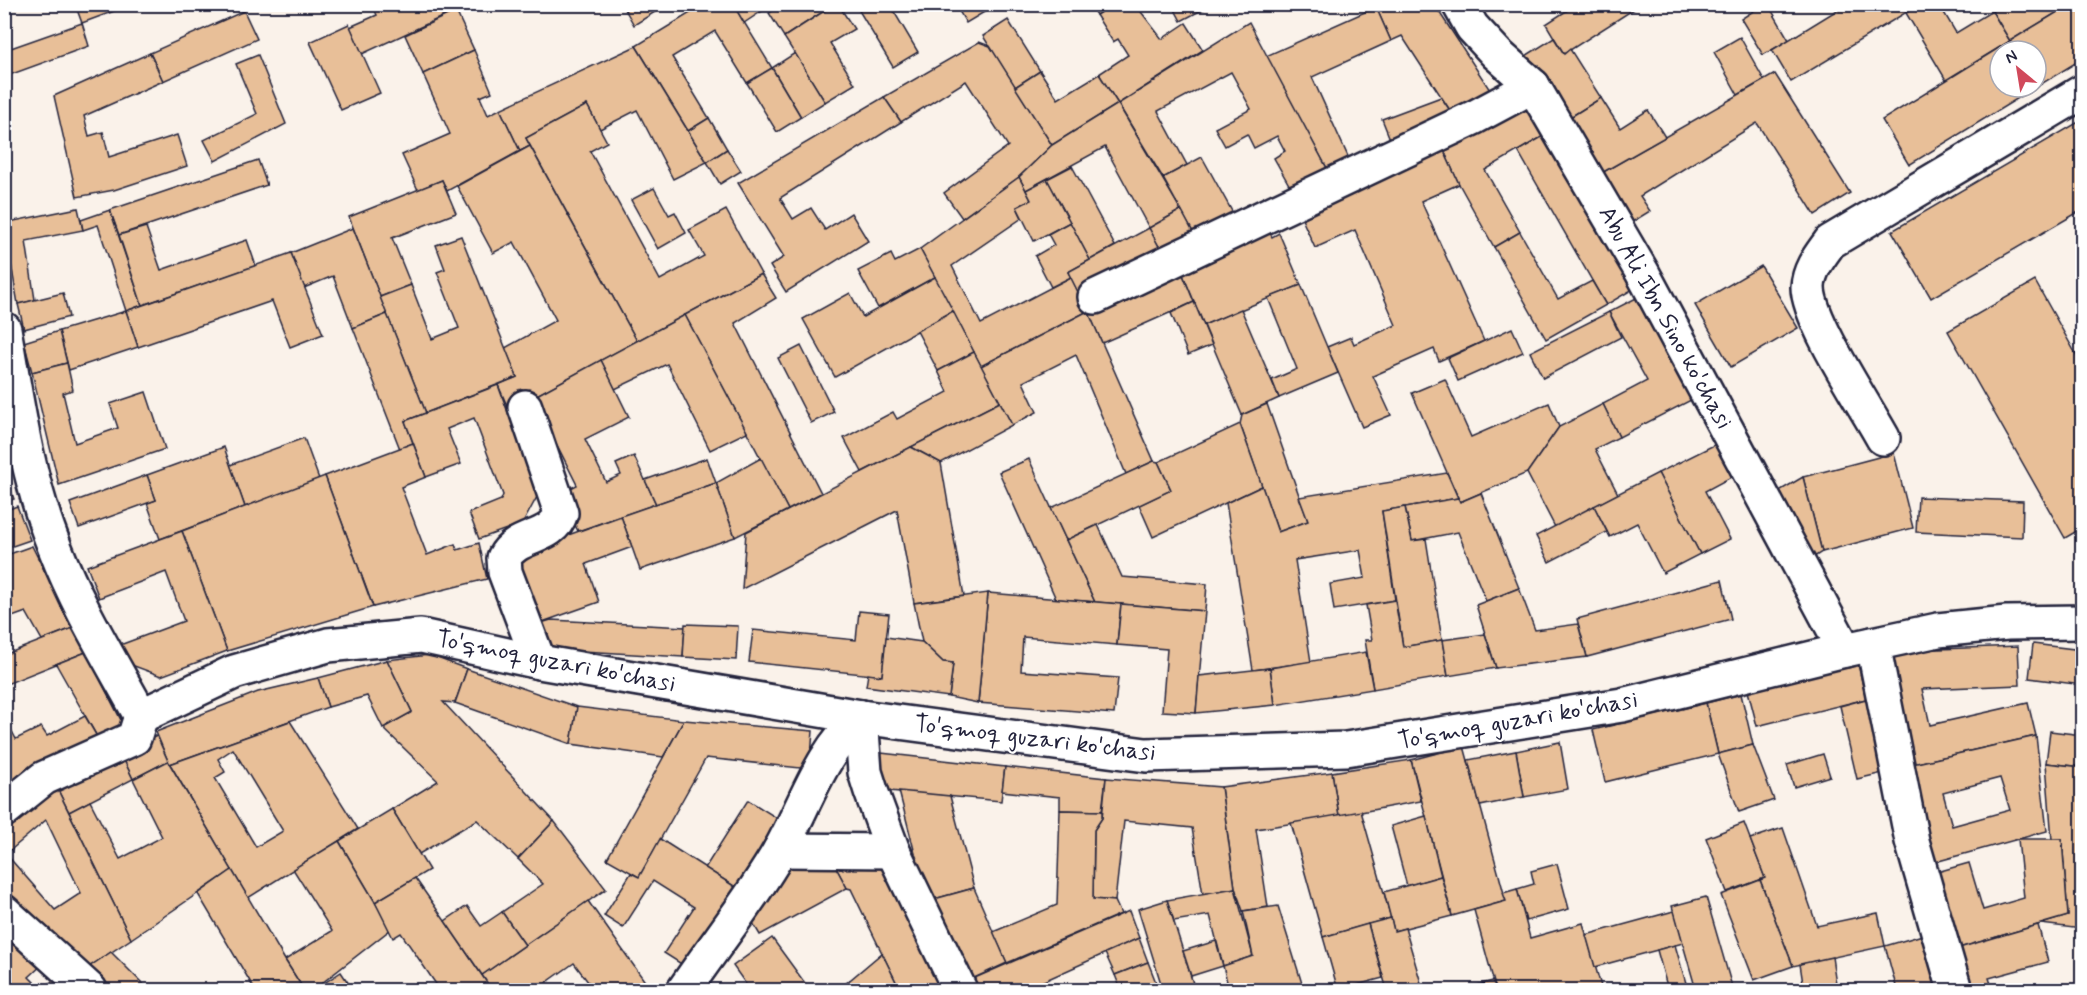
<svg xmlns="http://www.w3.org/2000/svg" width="2087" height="995" font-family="Mynerve,sans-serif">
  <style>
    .building { fill: #e8bf98; stroke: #22223b; stroke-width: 1.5; fill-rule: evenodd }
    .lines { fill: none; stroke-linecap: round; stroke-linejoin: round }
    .minor-casing { stroke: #22223b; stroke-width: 38 }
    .minor { stroke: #fff; stroke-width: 33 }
    .labels { text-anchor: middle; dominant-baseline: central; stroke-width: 4.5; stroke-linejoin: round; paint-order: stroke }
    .street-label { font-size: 24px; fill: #22223b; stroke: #fff }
  </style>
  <rect width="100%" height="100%" fill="#faf2ea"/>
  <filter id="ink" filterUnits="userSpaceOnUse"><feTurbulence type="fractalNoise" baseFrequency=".0167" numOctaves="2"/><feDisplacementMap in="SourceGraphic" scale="12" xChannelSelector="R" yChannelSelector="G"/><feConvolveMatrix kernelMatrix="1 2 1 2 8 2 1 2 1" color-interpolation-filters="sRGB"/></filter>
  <g filter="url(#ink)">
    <g class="building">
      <path d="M75 4H133L82 23Z"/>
      <path d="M372 4H470L362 54 350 27 377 15Z"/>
      <path d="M622 4H668L634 25Z"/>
      <path d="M705 4H733L772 68 747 83 715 31 672 57 709 118 688 131 636 46Z"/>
      <path d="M733 4H766L768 7 744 23Z"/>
      <path d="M783 4H835L784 37 769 13Z"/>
      <path d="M835 4H838L854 29 830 43 855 84 825 102 784 37Z"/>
      <path d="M855 4H902L893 10 918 52 893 67Z"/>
      <path d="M955 4H988L991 8 966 23Z"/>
      <path d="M1089 4H1114L1096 15Z"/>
      <path d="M1114 4H1135L1162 39 1186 23 1203 50 1118 104 1099 74 1128 55 1118 39 1113 42 1096 15Z"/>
      <path d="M1172 4H1213L1181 21Z"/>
      <path d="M1380 4H1434L1490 90 1453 115 1402 36 1391 41 1376 7Z"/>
      <path d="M1577 4H1642L1564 54 1546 24Z"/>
      <path d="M1764 4H1768L1789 40 1763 55 1741 19Z"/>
      <path d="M1847 4H1920L1791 82 1772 50Z"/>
      <path d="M1920 4H1939L1956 33 1992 11 2010 41 1946 80 1906 13Z"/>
      <path d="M2003 4H2071L2010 41 1992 11Z"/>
      <path d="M2071 4H2078L2082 12V59L2038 86 2036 51H2017L2010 41Z"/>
      <path d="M1376 7 1391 41 1312 77 1350 161 1329 172 1266 56Z"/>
      <path d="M244 11 257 39 163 81 150 53Z"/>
      <path d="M456 11 474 50 423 74 405 35Z"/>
      <path d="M4 17 11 48 82 23 89 46 4 77Z"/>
      <path d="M1008 20 1040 71 1015 87 983 36Z"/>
      <path d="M1249 22 1329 172 1292 190 1274 158 1285 151 1277 136 1254 148 1247 134 1225 146 1215 128 1251 109 1231 72 1158 111 1187 165 1163 178 1118 104Z"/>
      <path d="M349 24 380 93 341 110 310 42Z"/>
      <path d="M1740 37 1764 80 1738 95 1714 52Z"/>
      <path d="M1554 38 1564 54 1570 49 1601 98 1564 121 1524 57Z"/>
      <path d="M2010 41 2017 51H2000V87H2036V83L2038 86 1909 165 1882 120Z"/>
      <path d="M979 42 990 46 1052 145 1019 177 962 218 944 193 1008 146 966 81 901 122 884 97Z"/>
      <path d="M636 46 707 162 673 179 637 110 600 129 587 105 526 138 530 146 520 151 500 109Z"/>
      <path d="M474 50 492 92 480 97 488 115 500 109 520 151 447 191 442 180 418 190 402 155 450 134 423 74Z"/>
      <path d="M150 53 163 81 84 116 89 136 103 132 109 157 177 135 187 166 114 190 77 197 54 96Z"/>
      <path d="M795 53 825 102 801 117 772 68Z"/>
      <path d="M258 55 286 124 215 161 204 140 257 114 236 64Z"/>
      <path d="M772 68 801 117 777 132 747 83Z"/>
      <path d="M1040 71 1058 99 1099 74 1118 104 1052 145 1015 87Z"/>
      <path d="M1775 74 1850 193 1815 215 1757 123 1640 196 1650 211 1629 224 1598 175Z"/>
      <path d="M884 97 901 122 780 198 793 219 811 208 825 230 851 213 868 241 786 292 770 266 784 257 738 183Z"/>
      <path d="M1441 97 1453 115 1390 139 1382 119Z"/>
      <path d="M1525 97 1547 134 1485 170 1520 232 1494 247 1459 184 1441 144Z"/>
      <path d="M1601 98 1620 128 1648 110 1665 137 1598 175 1564 121Z"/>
      <path d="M1118 104 1181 210 1149 228 1105 147 1026 190 1019 177 1052 145Z"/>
      <path d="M587 105 607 142 590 151 660 280 704 256 689 230 726 210 761 274 637 341 526 138Z"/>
      <path d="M709 118 727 149 707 162 688 131Z"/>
      <path d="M2082 120V210L1931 298 1892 231Z"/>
      <path d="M1547 134 1635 288 1606 305 1518 151Z"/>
      <path d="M1441 144 1459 184 1421 201 1484 341 1439 361 1434 349 1373 376 1391 415 1362 427 1327 347 1351 337 1354 344 1396 325 1355 230 1315 248 1297 208Z"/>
      <path d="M530 146 637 341 509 410 498 385 517 377 505 348 556 320 514 242 493 253 457 186Z"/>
      <path d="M727 149 741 171 720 184 707 162Z"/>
      <path d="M1202 157 1234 215 1195 236 1163 178Z"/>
      <path d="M258 160 267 185 119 235 110 210Z"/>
      <path d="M1072 166 1115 246 1090 260 1047 179Z"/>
      <path d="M1019 177 1031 200 1017 207 1022 218 952 266 981 324 1071 277 1088 311 981 366 920 249Z"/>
      <path d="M1047 179 1070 222 1034 241 1017 207 1031 200 1026 190Z"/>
      <path d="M442 180 456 213 392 238 411 285 380 297 349 217Z"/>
      <path d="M654 188 669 215 675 212 686 233 658 249 631 200Z"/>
      <path d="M78 208 83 230 26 241 35 300 18 304 4 223Z"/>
      <path d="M110 210 142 305 126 311 98 225 83 230 81 220Z"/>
      <path d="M1181 210 1195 236 1163 254 1149 228Z"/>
      <path d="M1070 222 1090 260 1068 272 1071 277 1051 287 1035 256 1054 245 1048 234Z"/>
      <path d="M146 227 161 270 247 240 256 266 142 305 119 235Z"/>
      <path d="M353 228 387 314 353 328 333 276 304 288 291 253Z"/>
      <path d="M1149 228 1163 254 1081 298 1068 272Z"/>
      <path d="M1268 229 1272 237 1279 233 1301 285 1204 325 1181 270Z"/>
      <path d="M1520 232 1558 299 1592 281 1606 305 1546 339 1494 247Z"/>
      <path d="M461 236 517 377 426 413 380 297 411 285 432 339 459 328 437 272 445 269 436 245Z"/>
      <path d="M920 249 935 277 878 308 858 271 891 254 895 262Z"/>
      <path d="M291 253 323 334 290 347 272 301 138 347 126 311Z"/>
      <path d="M1761 266 1798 328 1731 367 1695 305Z"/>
      <path d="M1181 270 1194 302 1102 343 1088 311Z"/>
      <path d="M761 274 776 298 735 323 821 493 788 510 685 315Z"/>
      <path d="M935 277 953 311 835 377 803 319 850 293 863 317Z"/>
      <path d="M2035 281 2082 365V528L2065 538 1948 331Z"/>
      <path d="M1301 285 1338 373 1279 398 1272 380 1297 369 1268 298Z"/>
      <path d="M63 293 69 317 24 329 18 304Z"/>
      <path d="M1644 294 1697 397 1619 437 1603 404 1647 381 1609 312Z"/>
      <path d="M1194 302 1212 345 1188 355 1171 313Z"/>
      <path d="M1241 309 1279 398 1242 415 1204 325Z"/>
      <path d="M126 311 138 347 69 370 59 331Z"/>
      <path d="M953 311 974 352 938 371 917 331Z"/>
      <path d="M1088 311 1154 461 1126 474 1076 355 1023 382 1037 412 1012 425 981 366Z"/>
      <path d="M1609 312 1621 337 1543 378 1530 352Z"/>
      <path d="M387 314 426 413 405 421 413 443 400 449 353 328Z"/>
      <path d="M685 315 747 432 710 450 667 364 615 389 601 360Z"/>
      <path d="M1512 328 1523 352 1458 381 1448 358Z"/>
      <path d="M59 331 67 363 32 372 24 342Z"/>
      <path d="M801 346 834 412 811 423 778 358Z"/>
      <path d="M974 352 1000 402 862 472 844 438 893 412 897 419 948 392 938 371Z"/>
      <path d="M601 360 629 417 585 439 606 482 621 475 616 464 634 456 656 504 578 531 559 494 577 485 533 397Z"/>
      <path d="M67 363 73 390 63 393 75 443 118 428 110 404 146 392 165 449 59 485 32 372Z"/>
      <path d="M1445 379 1471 437 1549 403 1559 427 1527 473 1460 502 1412 393Z"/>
      <path d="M498 385 538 495 523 523 479 539 469 513 501 500 503 495 474 418 447 429 461 464 426 477 405 421Z"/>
      <path d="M1000 402 1012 425 941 463 911 447Z"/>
      <path d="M1267 404 1308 521 1278 532 1240 424 1242 415Z"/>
      <path d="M1603 404 1619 437 1595 449 1618 494 1555 527 1527 473 1559 427Z"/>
      <path d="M1240 424 1262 486 1153 537 1139 505 1171 490 1158 462Z"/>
      <path d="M304 438 319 479 245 507 230 465Z"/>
      <path d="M413 443 426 477 401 487 427 555 455 544 457 550 479 543 487 579 373 607 325 476Z"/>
      <path d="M1718 443 1735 475 1705 491 1730 539 1700 554 1658 473Z"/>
      <path d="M224 447 245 507 160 539 147 503 156 500 147 475Z"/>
      <path d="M911 447 941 463 964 596 914 603 897 510 742 589 746 532Z"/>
      <path d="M1894 453 1913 528 1822 552 1803 477Z"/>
      <path d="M707 458 716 483 656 504 645 480Z"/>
      <path d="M761 458 788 510 735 537 716 483Z"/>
      <path d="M1029 459 1066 540 1095 602 1056 599 999 472Z"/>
      <path d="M1154 461 1158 462 1171 490 1066 540 1051 508Z"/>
      <path d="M4 473 14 499 4 502Z"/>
      <path d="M1447 473 1458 498 1382 511 1395 600 1334 610 1330 584 1365 578 1360 550 1295 560 1311 662 1253 670 1226 503 1262 486 1278 532 1308 521 1299 497Z"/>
      <path d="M1658 473 1700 554 1663 573 1637 523 1610 537 1594 506Z"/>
      <path d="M147 475 156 500 79 528 70 503Z"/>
      <path d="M325 476 373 607 227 651 182 531Z"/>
      <path d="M1803 477 1822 552 1808 561 1769 497Z"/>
      <path d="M716 483 735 537 640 570 621 516Z"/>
      <path d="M1481 493 1519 588 1486 601 1458 532 1412 541 1405 507 1458 498 1460 502Z"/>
      <path d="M1918 497 2023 501 2022 537 1916 532Z"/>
      <path d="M17 506 30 540 4 549V511Z"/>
      <path d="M1594 506 1607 532 1549 562 1536 536Z"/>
      <path d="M1405 507 1412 541 1426 539 1442 640 1403 647 1382 511Z"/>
      <path d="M621 516 632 547 586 564 599 602 531 626 507 557Z"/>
      <path d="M1098 525 1122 577 1207 584 1205 611 1095 602 1066 540Z"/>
      <path d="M182 531 227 651 161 676 126 663 120 645 184 621 166 572 99 598 87 566Z"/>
      <path d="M32 546 73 628 42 640 26 612 4 620V556Z"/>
      <path d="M1722 580 1731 619 1587 657 1577 619Z"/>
      <path d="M1519 588 1535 630 1578 624 1587 657 1496 668 1476 605Z"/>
      <path d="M988 593 1121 604 1117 645 1023 637 1021 671 1118 678 1114 714 978 703Z"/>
      <path d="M988 593 978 703 949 697 953 663 943 662 922 642 914 603Z"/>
      <path d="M1395 600 1403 647 1442 640 1448 676 1373 689 1365 640H1372L1366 605Z"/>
      <path d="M1121 604 1205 611 1196 713 1162 711 1167 649 1117 645Z"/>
      <path d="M859 611 889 614 882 676 749 662 753 630 856 640Z"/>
      <path d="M551 620 685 627 683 657 549 649 531 626Z"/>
      <path d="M685 624 738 626 736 660 683 657Z"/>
      <path d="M73 628 86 652 4 685V655Z"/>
      <path d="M1485 634 1496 668 1448 676 1442 640Z"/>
      <path d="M886 637 922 642 943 662 953 663 949 697 866 686 868 674 882 676Z"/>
      <path d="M2033 644 2082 650V685L2029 678Z"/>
      <path d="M2018 646 2020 685 1922 689 1930 725 2028 703 2036 736 1908 765 1884 656 1913 650Z"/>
      <path d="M86 652 124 726 99 740 56 664Z"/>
      <path d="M1366 652 1373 689 1275 705 1270 668Z"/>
      <path d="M429 655 467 669 455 703 443 702 554 821 518 859 477 820 419 854 392 809 438 781 383 728 412 712 387 660Z"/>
      <path d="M387 660 412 712 383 728 367 696 328 707 318 678Z"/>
      <path d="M1858 664 1866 699 1757 726 1748 691Z"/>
      <path d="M1270 668 1275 705 1196 713 1199 676Z"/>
      <path d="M467 669 577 707 571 744 455 703Z"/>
      <path d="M318 678 328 707 170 764 168 761 156 732 258 692Z"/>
      <path d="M1741 694 1753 745 1718 754 1706 703Z"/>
      <path d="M1866 699 1883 773 1857 779 1840 706Z"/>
      <path d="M1706 703 1718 754 1605 782 1593 730Z"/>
      <path d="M577 707 684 720 663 757 571 744Z"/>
      <path d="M4 716 16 739 41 727 47 736 85 716 99 740 10 785 4 776Z"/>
      <path d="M684 720 813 731 810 769 706 758 639 877 607 859Z"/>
      <path d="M290 721 358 829 248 898 170 764ZM233 749 283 831 256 847 215 778 225 772 218 759Z"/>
      <path d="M2050 731 2082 735V767L2046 763Z"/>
      <path d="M157 736 168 761 133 779 120 752Z"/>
      <path d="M2036 736 2047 831 1935 862 1908 765ZM2000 778 2010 810 1952 826 1943 793Z"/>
      <path d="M1560 742 1568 789 1524 797 1516 751Z"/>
      <path d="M1753 745 1774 800 1739 812 1718 754Z"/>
      <path d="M1464 746 1506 901 1452 916 1411 760Z"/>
      <path d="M1516 751 1524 797 1480 806 1468 760Z"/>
      <path d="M120 752 133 779 69 812 54 782Z"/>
      <path d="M881 753 1005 767 1001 801 878 790Z"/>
      <path d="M1823 754 1830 776 1794 787 1787 765Z"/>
      <path d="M1411 760 1421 801 1339 816 1332 772Z"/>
      <path d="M168 761 232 870 131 939 69 812 90 801 120 859 162 837 133 779Z"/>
      <path d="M2046 763 2082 767V929L2041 924 2068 916 2062 839 2052 840Z"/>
      <path d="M1005 767 1106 778 1102 811 1060 810V797L1002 791Z"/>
      <path d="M1332 772 1339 816 1256 829 1268 907 1243 911 1235 888 1221 787Z"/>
      <path d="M1106 778 1221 787 1235 888 1203 894 1192 828 1124 821 1115 901 1093 899 1094 830 1102 818Z"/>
      <path d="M54 782 131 939 80 973 4 896V823ZM46 820 81 893 55 910 6 854Z"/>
      <path d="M899 791 950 796 974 888 927 901Z"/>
      <path d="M748 800 780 820 737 888 705 868Z"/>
      <path d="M392 809 429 870 375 902 339 841Z"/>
      <path d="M1060 810 1102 811V818L1094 830 1093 899 1115 901 1121 914 1007 963 993 932 1057 905Z"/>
      <path d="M1361 811 1391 918 1323 937 1291 823Z"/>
      <path d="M1426 816 1441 876 1407 886 1391 826Z"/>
      <path d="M554 821 606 889 525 945 502 912 543 884 518 859Z"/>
      <path d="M1744 823 1765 878 1727 892 1706 838Z"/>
      <path d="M1783 828 1817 926 1878 913 1885 946 1793 966 1760 880 1765 878 1750 839Z"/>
      <path d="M660 839 737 888 686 967 664 953 694 907 653 881 623 928 604 916 631 873 639 877Z"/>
      <path d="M2018 839H2062L2068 916 1952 950 1930 874 1969 863 1983 910 2024 898Z"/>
      <path d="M339 841 391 929 313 990H304L285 960 332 931 293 869Z"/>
      <path d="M883 860 942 990H900L851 889 847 888 833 862Z"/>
      <path d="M780 861 833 862 847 888 760 935 747 913Z"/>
      <path d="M1557 864 1569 909 1526 921 1517 889 1534 884 1531 871Z"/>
      <path d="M232 870 285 960 304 990H255L198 894Z"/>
      <path d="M1441 876 1452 916 1394 931 1384 892Z"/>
      <path d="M415 878 445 921 492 990H440L401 933 393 938 375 902Z"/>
      <path d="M1760 880 1793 966 1754 980 1721 895Z"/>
      <path d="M974 888 1007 963 961 984 927 901Z"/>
      <path d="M1235 888 1253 956 1223 966 1210 915 1174 921 1167 900Z"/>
      <path d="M1517 889 1530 938 1583 923 1602 990H1496L1474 910 1506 901 1503 893Z"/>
      <path d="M1706 897 1733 990H1696L1672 906Z"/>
      <path d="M1167 900 1183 951 1195 990H1163L1138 909Z"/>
      <path d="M588 901 651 990H594L574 963 536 990H492L482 975Z"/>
      <path d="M467 906 481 926 502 912 525 945 482 975 445 921Z"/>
      <path d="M1278 906 1304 990H1229L1223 966 1253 956 1243 911Z"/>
      <path d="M1129 911 1139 938 1024 990H964L961 984Z"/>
      <path d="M1674 911 1683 943 1595 967 1586 935Z"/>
      <path d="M1391 918 1394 931 1405 928 1423 990H1387L1368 924Z"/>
      <path d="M4 924 44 963 29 977 42 990H4Z"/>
      <path d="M1368 924 1383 978 1338 990 1323 937Z"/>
      <path d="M2038 925 2048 962 1989 978 1993 990H1963L1952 950Z"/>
      <path d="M1926 934 1941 990H1897L1885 946Z"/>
      <path d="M772 938 810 990H750L733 966Z"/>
      <path d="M1139 938 1148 962 1115 975 1105 953Z"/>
      <path d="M1216 941 1223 966 1191 976 1183 951Z"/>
      <path d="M1675 945 1688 990H1668L1657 950Z"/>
      <path d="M111 952 149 990H98L80 973Z"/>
      <path d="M882 953 900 990H838Z"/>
      <path d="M1832 957 1837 990H1804L1800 964Z"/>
      <path d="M1148 962 1159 990H1121L1115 975Z"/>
      <path d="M341 972 353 990H314Z"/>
      <path d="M59 975 75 990H42Z"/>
      <path d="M1493 981 1496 990H1459Z"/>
    </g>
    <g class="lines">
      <defs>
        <g id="minor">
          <path d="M1459 4 1472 27 1497 54 1533 86 1642 272 1845 650"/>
          <path d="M1095 297 1475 117 1533 86"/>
          <path d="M4 329C17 402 27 479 55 548 77 606 111 661 141 716"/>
          <path d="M525 407 561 513C552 541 517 533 504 558L505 572 539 662"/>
          <path d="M1883 438C1865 405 1808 320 1808 287 1809 269 1820 256 1830 242L2082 92"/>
          <path d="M1873 644 1912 841 1955 990"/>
          <path d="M141 716 234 672 328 645 421 636 539 662 861 717 1146 755 1346 749 1622 705 1845 650 1938 630 2007 623 2082 622"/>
          <path d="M861 717 865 772 871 791 893 851 960 990"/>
          <path d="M4 810 44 778 134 738 141 716"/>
          <path d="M780 850 893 851"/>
          <path d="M4 912 90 990"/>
          <path d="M684 990C715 944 752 899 780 850 806 804 820 753 861 717"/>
        </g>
      </defs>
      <use href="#minor" class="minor-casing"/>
      <use href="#minor" class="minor"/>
    </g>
  </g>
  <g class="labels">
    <g class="street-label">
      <text transform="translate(1665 318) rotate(61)">Abu Ali Ibn Sino ko'chasi</text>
      <text transform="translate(556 662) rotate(11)">To'qmoq guzari ko'chasi</text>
      <text transform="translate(1518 721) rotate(-10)">To'qmoq guzari ko'chasi</text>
      <text transform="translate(1035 739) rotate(7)">To'qmoq guzari ko'chasi</text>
    </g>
  </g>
  <rect width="2087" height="995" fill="none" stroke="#fff" stroke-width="24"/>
  <rect x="12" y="12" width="2063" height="971" fill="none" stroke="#22223b" stroke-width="2" filter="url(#ink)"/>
  <g transform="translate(2018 69) rotate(330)"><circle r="28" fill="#ffffff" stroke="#a7a7b1" stroke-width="1.5"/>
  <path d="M0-4.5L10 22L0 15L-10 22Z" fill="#d1495b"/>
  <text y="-9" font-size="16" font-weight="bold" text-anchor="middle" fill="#22223b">N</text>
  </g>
</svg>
